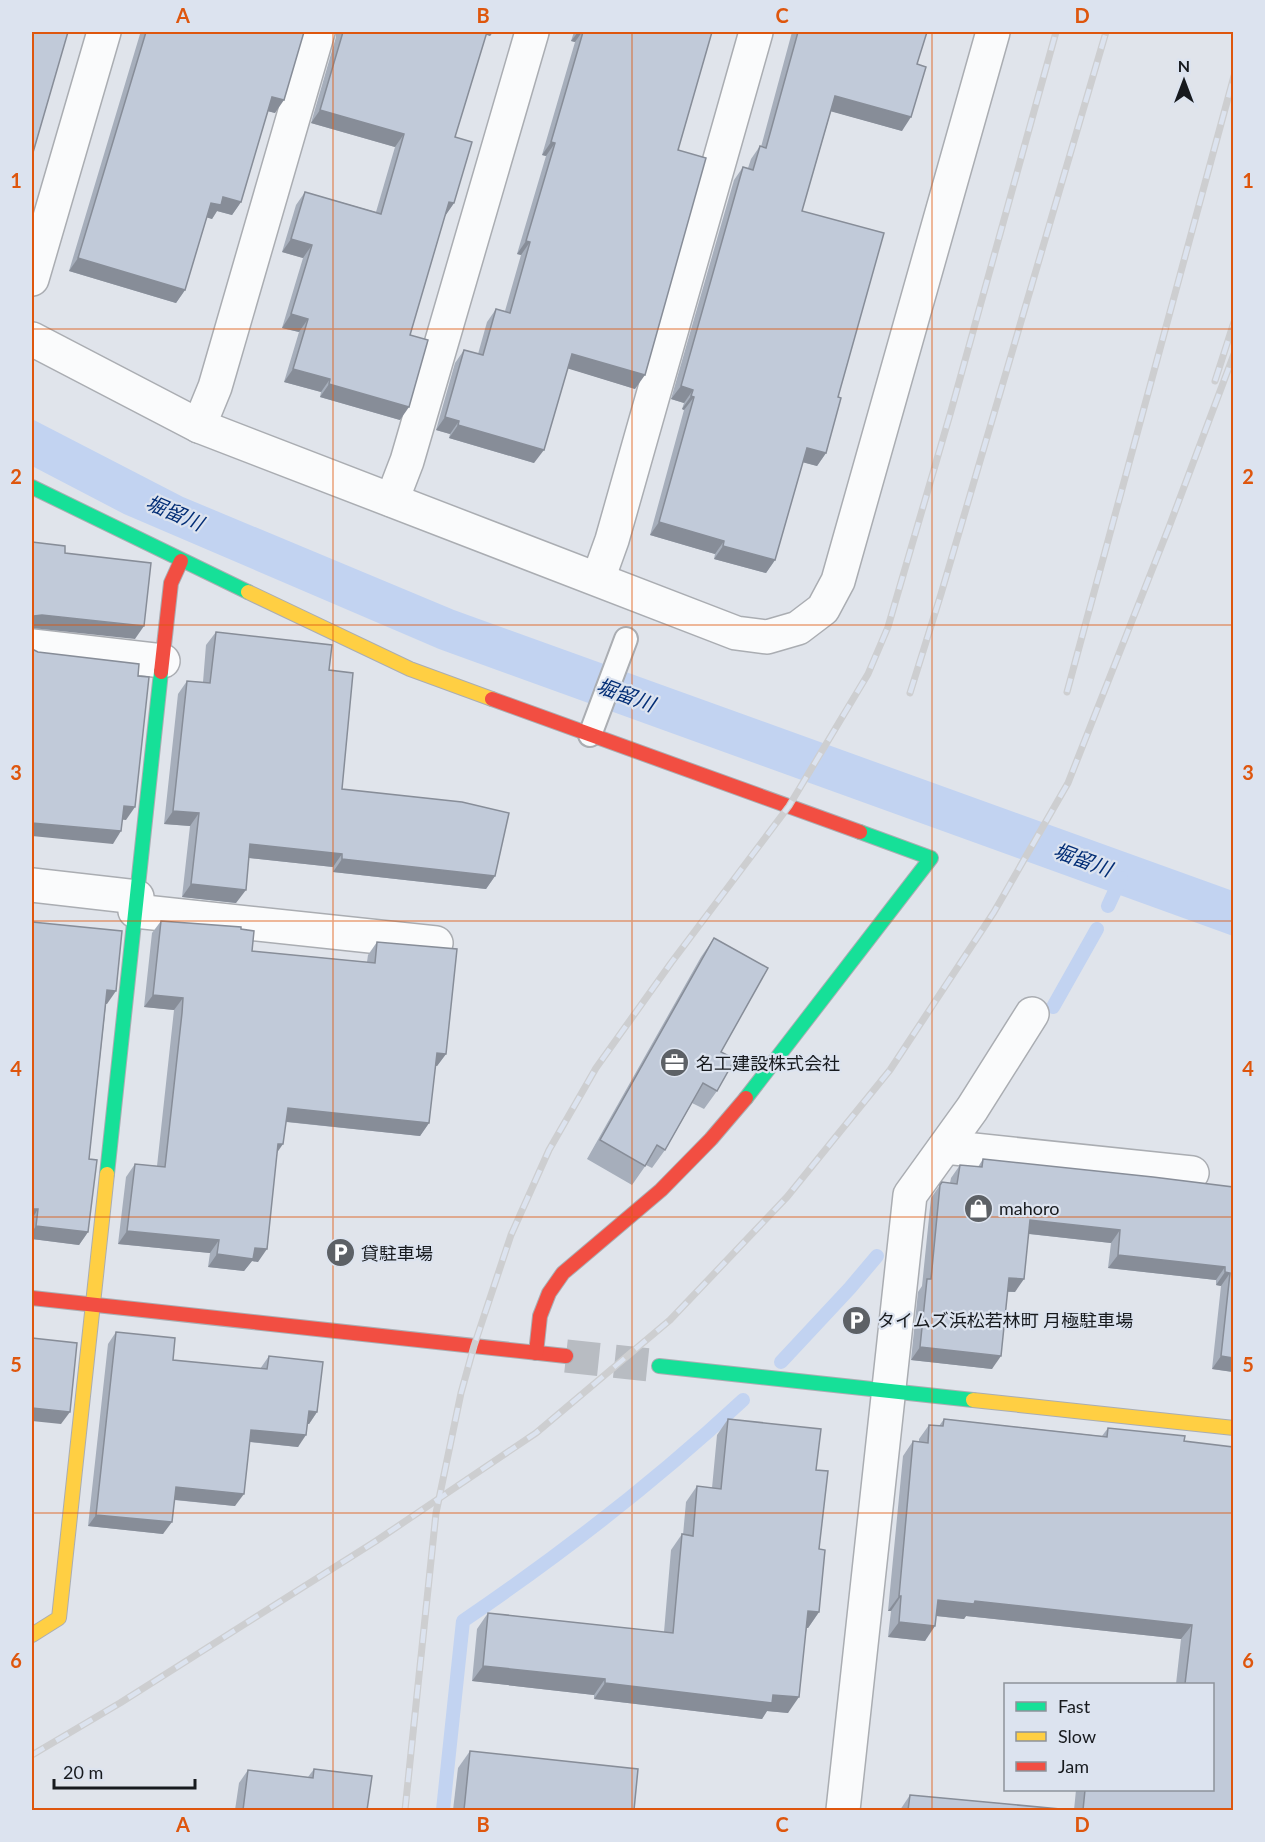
<svg xmlns="http://www.w3.org/2000/svg" width="1265" height="1842" font-family="Lato,'Noto Sans JP',sans-serif">
  <style>
    .water { fill: #c2d3f1 }
    .lines { fill: none; stroke-linecap: round; stroke-linejoin: round }
    .stream { stroke: #c2d3f1; stroke-width: 14 }
    .secondary-tunnel { stroke: #b8bcc2; stroke-width: 33; stroke-dasharray: 33 16; stroke-linecap: butt }
    .lane-casing { stroke: #aaadb2; stroke-width: 26 }
    .street-casing { stroke: #aaadb2; stroke-width: 36 }
    .fast-casing { stroke: #aaadb2; stroke-width: 16 }
    .slow-casing { stroke: #aaadb2; stroke-width: 16 }
    .jam-casing { stroke: #aaadb2; stroke-width: 16 }
    .lane { stroke: #fafbfc; stroke-width: 22 }
    .street { stroke: #fafbfc; stroke-width: 33 }
    .fast { stroke: #16e098; stroke-width: 14 }
    .slow { stroke: #ffcf43; stroke-width: 14 }
    .jam { stroke: #f24e42; stroke-width: 14 }
    .rail-casing { stroke: #cdced0; stroke-width: 7 }
    .rail { stroke: #dce3ef; stroke-width: 4.5; stroke-dasharray: 14; stroke-linecap: butt }
    .wall { fill: #a6aebb }
    .shaded-wall { fill: #878d98 }
    .building { fill: #c1cad9; stroke: #878d98; stroke-width: 1.5 }
    .grid { fill: none; stroke: #de560d; stroke-width: 1.5; stroke-opacity: 0.55 }
    .labels { text-anchor: middle; dominant-baseline: central; stroke-width: 4.5; stroke-linejoin: round; paint-order: stroke }
    .poi-label { font-size: 18px; fill: #171a1e; stroke: #dce3ef; text-anchor: start }
    .water-label { font-size: 20px; font-style: italic; fill: #032e76; stroke: #dce3ef }
    .neatline { fill: none; stroke: #de560d; stroke-width: 2 }
    .grid-label { font-size: 20px; text-anchor: middle; font-weight: bold; fill: #de560d }
  </style>
  <rect width="100%" height="100%" fill="#e0e4eb"/>
  <path class="water" d="M32 419 183 497 454 610 1233 891V936L439 649 124 514 32 466Z"/>
  <g class="lines">
    <g class="stream">
      <path d="M1108 906 1121 878"/>
      <path d="M1053 1007 1097 929"/>
      <path d="M781 1362 850 1288 877 1256"/>
      <path d="M443 1810 463 1621C563 1553 655 1482 743 1400"/>
    </g>
    <path class="secondary-tunnel" d="M566 1356 659 1366"/>
    <defs>
      <path id="lane" d="M590 735 626 639"/>
      <g id="street">
        <path d="M32 279 104 32"/>
        <path d="M32 339 199 426 736 633 767 637 798 628 823 609 838 581 993 32"/>
        <path d="M199 426 215 387 318 32"/>
        <path d="M392 500 407 461 532 32"/>
        <path d="M598 579 612 540 756 32"/>
        <path d="M32 646 163 661"/>
        <path d="M32 885 137 897"/>
        <path d="M135 911 436 943"/>
        <path d="M945 1147 1192 1173"/>
        <path d="M843 1810 910 1195 972 1109 1032 1014"/>
      </g>
      <g id="fast">
        <path d="M32 487 248 592"/>
        <path d="M746 1098 931 858 860 832"/>
        <path d="M107 1174 161 672"/>
        <path d="M659 1366 973 1400"/>
      </g>
      <g id="slow">
        <path d="M248 592 410 669 492 699"/>
        <path d="M973 1400 1234 1428"/>
        <path d="M32 1635 59 1618 107 1174"/>
      </g>
      <g id="jam">
        <path d="M161 672 171 583 181 561"/>
        <path d="M492 699 860 832"/>
        <path d="M32 1298 566 1356"/>
        <path d="M536 1353 540 1316 549 1293 563 1273 661 1190 711 1139 746 1098"/>
      </g>
    </defs>
    <use href="#lane" class="lane-casing"/>
    <use href="#street" class="street-casing"/>
    <use href="#fast" class="fast-casing"/>
    <use href="#slow" class="slow-casing"/>
    <use href="#jam" class="jam-casing"/>
    <use href="#lane" class="lane"/>
    <use href="#street" class="street"/>
    <use href="#fast" class="fast"/>
    <use href="#slow" class="slow"/>
    <use href="#jam" class="jam"/>
    <defs>
      <g id="rail">
        <path d="M1215 381 1234 322"/>
        <path d="M1067 692 1234 76"/>
        <path d="M910 693 941 594 1106 32"/>
        <path d="M32 1755 120 1703 376 1541 536 1433 670 1320 787 1197 890 1070 994 912 1068 783 1169 527 1234 354"/>
        <path d="M405 1810 436 1513 461 1393 474 1346 511 1235 549 1150 596 1068 671 963 789 806 868 674 888 627 951 411 1056 32"/>
      </g>
    </defs>
    <use href="#rail" class="rail-casing"/>
    <use href="#rail" class="rail"/>
  </g>
  <g class="wall">
    <path d="M142 32H304L275 113 268 111 241 202 232 215 217 211 212 219 207 217 185 290 176 303 69 271 140 34Z"/>
    <path d="M336 32H493L490 36 486 34 455 137 454 203 445 216 410 335 400 420 320 397 321 392 284 382 299 332 282 328 303 258 282 252 296 205 305 192 376 212 395 147 311 123 336 37Z"/>
    <path d="M574 32H712L678 150 635 389 568 368 534 463 449 438 450 434 436 430 455 363 464 350 478 354 487 322 496 309 505 311 521 255 517 254 546 156 542 155 575 42 571 41Z"/>
    <path d="M792 32H927L917 64 902 131 831 111 802 211 838 397 826 453 817 466 803 462 775 560 766 573 714 559 715 554 650 535 684 410 682 409 684 403 671 399 734 180 743 167 748 168 751 159 760 146 761 147Z"/>
    <path d="M216 632 329 670 342 789 495 876 486 889 333 872V867L249 858 236 903 182 897 190 826 164 824 178 694 187 681 203 682 206 645Z"/>
    <path d="M161 921 241 929 252 951 367 962 368 955 377 942 446 1054 437 1066H435L429 1123 420 1136 286 1122 277 1152 258 1262 252 1261 244 1271 208 1267 210 1253 118 1244 126 1177 135 1164 157 1166 174 1010 144 1007 152 933Z"/>
    <path d="M32 922 107 1004H106L89 1159 88 1232 79 1245 32 1239Z"/>
    <path d="M714 938 721 1052 717 1091 704 1109 692 1103 665 1150 652 1168 646 1165 632 1185 587 1159 701 957Z"/>
    <path d="M983 1159 1233 1187V1186V1372L1212 1369 1221 1286 1216 1285V1280L1108 1268 1111 1243 1029 1234 1015 1292H1008L992 1369 911 1360 918 1292 922 1286 931 1198 942 1182 950 1183 951 1178 960 1165 978 1167Z"/>
    <path d="M116 1332 173 1360 260 1369 269 1356 317 1412 309 1424H308L298 1447 250 1442 235 1506 174 1500 163 1534 88 1526 108 1344Z"/>
    <path d="M728 1419 816 1470 819 1549V1612L808 1628H807L788 1713 767 1711 762 1719 594 1699V1695L472 1681 477 1629 488 1613 664 1632 671 1550 682 1534 683 1535 686 1502 697 1486 712 1488 717 1435Z"/>
    <path d="M944 1419 1102 1436 1108 1428 1184 1441 1233 1810H1074L1076 1790H1212V1684H1176L1181 1639 966 1616 964 1619 936 1616 925 1641 888 1637 891 1611H888L903 1456 913 1441 919 1442V1439L929 1425 939 1426Z"/>
    <path d="M470 1751 634 1810H453L458 1768Z"/>
    <path d="M314 1769 367 1810H235L239 1783 248 1770 308 1777Z"/>
    <path d="M910 1795 1071 1810H900Z"/>
  </g>
  <g class="shaded-wall">
    <path d="M482 32H493L490 36 481 33Z"/>
    <path d="M578 32H582L575 42 571 41Z"/>
    <path d="M835 96 911 117 902 131 826 110Z"/>
    <path d="M272 97 284 100 275 113 263 110Z"/>
    <path d="M320 110 404 134 395 147 311 123Z"/>
    <path d="M551 142 555 143 546 156 542 155Z"/>
    <path d="M223 197 241 202 232 215 217 211 212 219 202 216 211 203Z"/>
    <path d="M449 202 454 203 445 216 440 215Z"/>
    <path d="M291 239 312 245 303 258 282 252Z"/>
    <path d="M526 241 530 242 521 255 517 254Z"/>
    <path d="M78 258 185 290 176 303 69 271Z"/>
    <path d="M291 314 308 319 299 332 282 328Z"/>
    <path d="M572 354 645 375 635 389 563 367Z"/>
    <path d="M293 369 330 379 321 392 284 382Z"/>
    <path d="M329 384 409 407 400 420 320 397Z"/>
    <path d="M681 386 693 390 684 403 671 399Z"/>
    <path d="M691 396 694 397 684 410 682 409Z"/>
    <path d="M445 417 459 421 450 434 436 430Z"/>
    <path d="M458 425 544 450 534 463 449 438Z"/>
    <path d="M807 448 826 453 817 466 798 461Z"/>
    <path d="M659 522 724 541 715 554 650 535Z"/>
    <path d="M723 546 775 560 766 573 714 559Z"/>
    <path d="M42 615 144 626 135 639 32 628V618L34 616Z"/>
    <path d="M124 806 135 807 126 820 115 819Z"/>
    <path d="M173 811 199 813 190 826 164 824Z"/>
    <path d="M32 823 121 831 113 844 32 836Z"/>
    <path d="M250 844 342 854 333 867 241 857Z"/>
    <path d="M342 859 495 876 486 889 333 872Z"/>
    <path d="M191 884 246 890 236 903 182 897Z"/>
    <path d="M107 990 116 991 107 1004 98 1003Z"/>
    <path d="M153 995 183 998 174 1010 144 1007Z"/>
    <path d="M437 1053 446 1054 437 1066 428 1065Z"/>
    <path d="M288 1108 429 1123 420 1136 279 1121Z"/>
    <path d="M278 1144H283L274 1157Z"/>
    <path d="M32 1209H38L32 1219Z"/>
    <path d="M1030 1220 1120 1230 1111 1243 1021 1233Z"/>
    <path d="M36 1226 88 1232 79 1245 32 1239V1232Z"/>
    <path d="M127 1231 219 1240 210 1253 118 1244Z"/>
    <path d="M255 1248 267 1249 258 1262 252 1261 244 1271 208 1267 217 1254Z"/>
    <path d="M1118 1255 1225 1267 1216 1280 1108 1268Z"/>
    <path d="M1225 1272 1230 1273 1221 1286 1216 1285Z"/>
    <path d="M1009 1278 1024 1279 1015 1292 1000 1291Z"/>
    <path d="M920 1347 1001 1356 992 1369 911 1360Z"/>
    <path d="M1221 1356 1233 1358V1372L1212 1369Z"/>
    <path d="M32 1408 70 1412 61 1424 32 1421Z"/>
    <path d="M309 1411 317 1412 309 1424 301 1423Z"/>
    <path d="M251 1430 306 1435 298 1447 243 1441Z"/>
    <path d="M176 1487 244 1494 235 1506 167 1499Z"/>
    <path d="M96 1515 172 1522 163 1534 88 1526Z"/>
    <path d="M899 1596H901L891 1611H888Z"/>
    <path d="M938 1600 975 1601 1192 1625 1181 1639 966 1616 964 1619 928 1615Z"/>
    <path d="M808 1611 819 1612 808 1628 798 1627Z"/>
    <path d="M899 1622 935 1626 925 1641 888 1637Z"/>
    <path d="M483 1666 605 1679 594 1695 472 1681Z"/>
    <path d="M605 1683 773 1695 799 1697 788 1713 767 1711 762 1719 594 1699Z"/>
  </g>
  <g class="building">
    <path d="M32 32H68L32 156Z"/>
    <path d="M146 32H304L284 100 272 97 241 202 223 197 221 205 211 203 185 290 78 258Z"/>
    <path d="M343 32H487L455 137 472 142 454 203 449 202 410 335 428 340 409 407 329 384 330 379 293 369 308 319 291 314 312 245 291 239 305 192 381 214 404 134 320 110Z"/>
    <path d="M583 32H712L678 150 706 158 645 375 572 354 544 450 458 425 459 421 445 417 464 350 483 355 496 309 510 313 530 242 526 241 555 143 551 142Z"/>
    <path d="M798 32H927L917 64 926 67 911 117 835 96 802 211 884 233 838 397 841 398 826 453 807 448 775 560 723 546 724 541 659 522 694 397 691 396 693 390 681 386 743 167 753 170 760 146 766 148Z"/>
    <path d="M32 542 65 546V553L151 563 144 626 42 615 34 616 32 618Z"/>
    <path d="M216 632 332 645 329 670 353 673 342 789 462 802 509 813 495 876 342 859V854L250 844 246 890 191 884 199 813 173 811 187 681 210 683Z"/>
    <path d="M32 649 38 652 139 664 138 676 149 677 135 807 124 806 121 831 32 823Z"/>
    <path d="M161 921 241 927V929L254 931 252 951 375 963 377 942 457 949 446 1054 437 1053 429 1123 288 1108 283 1144H278L267 1249 255 1248 253 1259 217 1254 219 1240 127 1231 135 1164 165 1167 182 1013 183 998 153 995Z"/>
    <path d="M32 922 122 931 116 991 107 990 89 1159 97 1160 88 1232 36 1226 38 1209H32Z"/>
    <path d="M714 938 768 968 721 1052 735 1059 717 1091 703 1083 665 1150 657 1145 645 1166 600 1140Z"/>
    <path d="M983 1159 1153 1177 1233 1187V1358L1221 1356 1230 1273 1225 1272V1267L1118 1255 1120 1230 1030 1220 1024 1279 1009 1278 1001 1356 920 1347 927 1279H931L940 1185 942 1182 957 1184 960 1165 982 1167Z"/>
    <path d="M116 1332 175 1338 173 1360 267 1369 269 1356 323 1362 317 1412 309 1411 306 1435 251 1430 244 1494 176 1487 172 1522 96 1515Z"/>
    <path d="M32 1338 77 1343 70 1412 32 1408Z"/>
    <path d="M728 1419 821 1429 816 1470 828 1471 819 1549 825 1550 819 1612 808 1611 799 1697 773 1695 772 1703 605 1683V1679L483 1666 488 1613 673 1633 682 1534 693 1536 697 1486 721 1489Z"/>
    <path d="M944 1419 1107 1437 1108 1428 1185 1436 1184 1441 1233 1447V1810H1083L1085 1790H1212V1684H1185L1192 1625 975 1601 974 1604 938 1600 935 1626 899 1622 901 1596H899L913 1441 928 1443 929 1425 943 1426Z"/>
    <path d="M470 1751 638 1769 634 1810H464Z"/>
    <path d="M314 1769 372 1776 367 1810H243L248 1770 313 1778Z"/>
    <path d="M910 1795 1071 1810H908Z"/>
  </g>
  <path class="grid" d="M333 32V1810M632 32V1810M932 32V1810M32 329H1234M32 625H1234M32 921H1234M32 1217H1234M32 1513H1234"/>
  <defs>
    <symbol id="office-disc" viewBox="-11 -11 22 22"><circle r="9.5" fill="#5d6166" stroke="#dce3ef"/><path d="M-6-3h4V-5.5h4V-3h4V5H-6ZM-1-4.5V-3h2v-1.5ZM-6 0V1H6V0Z" fill="#fff"/></symbol>
    <symbol id="shop-disc" viewBox="-11 -11 22 22"><circle r="9.5" fill="#5d6166" stroke="#dce3ef"/><path d="M-5-2.5h2.3a2.7 3.5 0 0 1 5.4 0H5L5.5 6h-11ZM-1.5-2.5h3a1.5 2.3 0 0 0-3 0Z" fill="#fff"/></symbol>
    <symbol id="parking-disc" viewBox="-11 -11 22 22"><circle r="9.5" fill="#5d6166" stroke="#dce3ef"/><path d="M-3.5-5.5H1a3.5 3.5 0 0 1 0 7H-1V5.5H-3.5ZM-1-3.4V-.6H.8a1.4 1.4 0 0 0 0-2.8Z" fill="#fff"/></symbol>
  </defs>
  <g fill-rule="evenodd">
    <use href="#office-disc" x="658" y="1046" width="33" height="33"/>
    <use href="#shop-disc" x="962" y="1192" width="33" height="33"/>
    <use href="#parking-disc" x="324" y="1236" width="33" height="33"/>
    <use href="#parking-disc" x="840" y="1304" width="33" height="33"/>
  </g>
  <g class="labels">
    <g class="poi-label">
      <text x="696" y="1063">名工建設株式会社</text>
      <text x="999" y="1208">mahoro</text>
      <text x="361" y="1253">貸駐車場</text>
      <text x="877" y="1320">タイムズ浜松若林町 月極駐車場</text>
    </g>
    <g class="water-label">
      <text transform="translate(175 512) rotate(23)">堀留川</text>
      <text transform="translate(626 694) rotate(20)">堀留川</text>
      <text transform="translate(1083 859) rotate(20)">堀留川</text>
    </g>
  </g>
  <rect width="1265" height="1842" fill="none" stroke="#dce3ef" stroke-width="66"/>
  <rect x="1004" y="1683" width="210" height="108" fill="#dce3ef" stroke="#8d939b" stroke-width="1.5"/>
  <rect x="1016" y="1702" width="30" height="9" fill="#16e098" stroke="#8d939b" stroke-width="1.5"/>
  <text x="1058" y="1713" font-size="18" fill="#171a1e">Fast</text>
  <rect x="1016" y="1732" width="30" height="9" fill="#ffcf43" stroke="#8d939b" stroke-width="1.5"/>
  <text x="1058" y="1743" font-size="18" fill="#171a1e">Slow</text>
  <rect x="1016" y="1762" width="30" height="9" fill="#f24e42" stroke="#8d939b" stroke-width="1.5"/>
  <text x="1058" y="1773" font-size="18" fill="#171a1e">Jam</text>
  <g transform="translate(1184 81)" stroke="#dce3ef" stroke-width="4.5" paint-order="stroke">
  <path d="M0-4.5L10 22L0 15L-10 22Z" fill="#171a1e"/>
  <text y="-9" font-size="16" font-weight="bold" text-anchor="middle" fill="#171a1e">N</text>
  </g>
  <path d="M54 1779v9h141v-9" fill="none" stroke="#171a1e" stroke-width="3"/>
  <text x="63" y="1779" font-size="18" fill="#171a1e" stroke="#dce3ef" stroke-width="4.5" paint-order="stroke">20 m</text>
  <rect x="33" y="33" width="1199" height="1776" class="neatline"/>
  <g class="grid-label">
    <text x="183" y="23">A</text>
    <text x="483" y="23">B</text>
    <text x="782" y="23">C</text>
    <text x="1082" y="23">D</text>
    <text x="16" y="188">1</text>
    <text x="1248" y="188">1</text>
    <text x="16" y="484">2</text>
    <text x="1248" y="484">2</text>
    <text x="16" y="780">3</text>
    <text x="1248" y="780">3</text>
    <text x="16" y="1076">4</text>
    <text x="1248" y="1076">4</text>
    <text x="16" y="1372">5</text>
    <text x="1248" y="1372">5</text>
    <text x="16" y="1668">6</text>
    <text x="1248" y="1668">6</text>
    <text x="183" y="1832">A</text>
    <text x="483" y="1832">B</text>
    <text x="782" y="1832">C</text>
    <text x="1082" y="1832">D</text>
  </g>
</svg>
